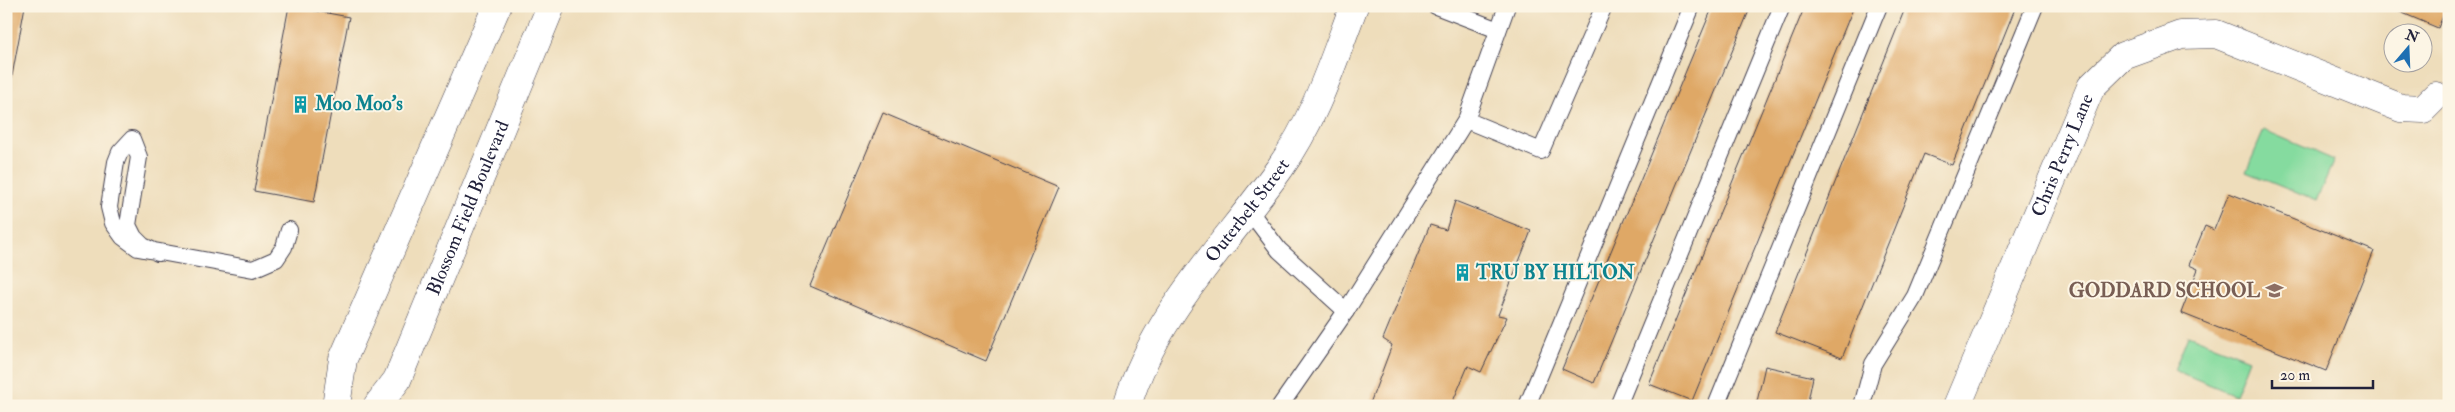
<svg xmlns="http://www.w3.org/2000/svg" width="2455" height="412" font-family="'IM FELL Double Pica',serif">
  <style>
    .green { fill: #85db9f; stroke: #547e6d }
    .building { fill: #dfa866 }
    .lines { fill: none; stroke-linecap: round; stroke-linejoin: round }
    .lane-casing { stroke: #413e4e; stroke-width: 18 }
    .street-casing { stroke: #413e4e; stroke-width: 29 }
    .lane { stroke: #fff; stroke-width: 16 }
    .street { stroke: #fff; stroke-width: 28 }
    .labels { text-anchor: middle; dominant-baseline: central; stroke-width: 4; stroke-linejoin: round; paint-order: stroke }
    .culture-label { font-size: 19px; font-weight: bold; fill: #0d838f; stroke: #fcf5e5; text-anchor: start }
    .street-label { font-size: 19px; fill: #22223b; stroke: #fcf5e5 }
    .education-label { font-size: 19px; font-weight: bold; fill: #785e54; stroke: #fcf5e5; text-anchor: end }
  </style>
  <rect width="100%" height="100%" fill="#fcf5e5"/>
  <filter id="ink" filterUnits="userSpaceOnUse"><feTurbulence type="fractalNoise" baseFrequency=".02" numOctaves="2"/><feDisplacementMap in="SourceGraphic" scale="10" xChannelSelector="R" yChannelSelector="G"/><feConvolveMatrix kernelMatrix="1 2 1 2 8 2 1 2 1" color-interpolation-filters="sRGB"/></filter>
  <filter id="wash" filterUnits="userSpaceOnUse"><feTurbulence type="fractalNoise" baseFrequency=".0096" numOctaves="4" result="noise"/><feDisplacementMap in="SourceGraphic" scale="20" xChannelSelector="R" yChannelSelector="G"/><feGaussianBlur stdDeviation="1.12" result="paint"/><feColorMatrix in="noise" values="0 0 0 0 0 0 0 0 0 0 0 0 0 0 0 0 0 1.4 0 .05"/><feComposite in="paint" operator="in"/></filter>
  <g filter="url(#wash)">
    <rect width="100%" height="100%" fill="#edb"/>
    <g class="green">
      <path d="M2264 130 2334 160 2316 201 2246 172Z"/>
      <path d="M2188 335 2249 359 2235 395 2174 370Z"/>
    </g>
    <g id="blocks">
      <g class="building">
        <path d="M6 6H25L7 103H6Z"/>
        <path d="M289 6 349 17 314 202 254 191Z"/>
        <path d="M1713 6H1751L1594 383 1562 369Z"/>
        <path d="M1805 6H1854L1692 401 1649 384Z"/>
        <path d="M1906 6H2016L1952 165 1924 154 1842 358 1775 332Z"/>
        <path d="M2386 6H2447L2438 28Z"/>
        <path d="M883 113 1059 187 986 361 810 286Z"/>
        <path d="M2229 193 2374 251 2326 371 2181 313 2198 269 2189 265 2205 226 2214 230Z"/>
        <path d="M1455 201 1531 231 1498 315 1507 317 1481 372 1468 366 1451 406H1369L1392 345 1383 339 1430 225 1446 230Z"/>
        <path d="M1765 366 1813 377 1807 406H1756Z"/>
      </g>
    </g>
  </g>
  <g filter="url(#ink)">
    <use href="#blocks" fill-opacity="0" stroke="#413e4e" stroke-width="1"/>
    <g class="lines">
      <defs>
        <g id="lane">
          <path d="M1436 6 1498 30"/>
          <path d="M1466 120 1541 151 1604 6"/>
          <path d="M1248 209 1279 250 1346 311 1466 120 1507 6"/>
          <path d="M158 253 143 246 134 237 128 225 139 157 132 139 120 152 116 162 109 207 113 223 123 237 138 248 253 269 276 259 284 247 289 230"/>
          <path d="M1280 406 1346 311"/>
          <path d="M1527 406 1692 6"/>
          <path d="M1618 406 1782 6"/>
          <path d="M1716 406 1879 6"/>
          <path d="M1862 406 1873 364 1915 296 2035 6"/>
        </g>
        <g id="street">
          <path d="M336 406 343 359 497 6"/>
          <path id="s1" d="M377 406 397 380 551 6"/>
          <path id="s2" d="M1127 406C1154 314 1226 244 1280 168 1315 119 1333 61 1354 6"/>
          <path id="s3" d="M1957 406 2091 87 2123 56 2181 35 2216 34 2401 108 2423 109 2436 96"/>
        </g>
      </defs>
      <use href="#lane" class="lane-casing"/>
      <use href="#street" class="street-casing"/>
      <use href="#lane" class="lane"/>
      <use href="#street" class="street"/>
    </g>
  </g>
  <defs>
    <symbol id="building-bare" viewBox="-9 -9 18 18"><path d="M-4-6H4V6H1V3H-1V6H-4ZM-2.5-4.3h1.7v1.8h-1.7ZM.8-4.3h1.7v1.8H.8ZM-2.5-1h1.7V.8h-1.7ZM.8-1h1.7V.8H.8Z" fill="#0f9aa8" stroke="#fcf5e5" stroke-width="2.5" paint-order="stroke"/></symbol>
    <symbol id="school-bare" viewBox="-9 -9 18 18"><path d="M0-5L7-2L0 1L-7-2ZM-4 1L0 2.5L4 1V4Q0 6-4 4Z" fill="#8d6e63" stroke="#fcf5e5" stroke-width="2.5" paint-order="stroke"/></symbol>
  </defs>
  <g fill-rule="evenodd">
    <use href="#building-bare" x="288" y="92" width="25" height="25"/>
    <use href="#building-bare" x="1450" y="260" width="25" height="25"/>
    <use href="#school-bare" x="2262" y="278" width="25" height="25"/>
  </g>
  <g class="labels">
    <g class="culture-label">
      <text x="315" y="104">Moo Moo's</text>
      <text x="1476" y="273">TRU BY HILTON</text>
    </g>
    <g class="street-label">
      <text stroke="none"><textPath href="#s3" startOffset="272">Chris Perry Lane</textPath></text>
      <text stroke="none"><textPath href="#s1" startOffset="219">Blossom Field Boulevard</textPath></text>
      <text stroke="none"><textPath href="#s2" startOffset="231">Outerbelt Street</textPath></text>
    </g>
    <g class="education-label">
      <text x="2260" y="291">GODDARD SCHOOL</text>
    </g>
  </g>
  <rect width="2455" height="412" fill="none" stroke="#fcf5e5" stroke-width="25"/>
  <g transform="translate(2408 48) rotate(19)"><circle r="24" fill="#fcf5e5" stroke="#a5a1a1"/>
  <path d="M0-4L9 19L0 12L-9 19Z" fill="#1f6fb2"/>
  <text y="-8" font-size="14" font-weight="bold" text-anchor="middle" fill="#22223b">N</text>
  </g>
  <path d="M2272 380v8h101v-8" fill="none" stroke="#22223b" stroke-width="2.5"/>
  <text x="2280" y="380" font-size="15" fill="#22223b" stroke="#fcf5e5" stroke-width="4" paint-order="stroke">20 m</text>
</svg>
